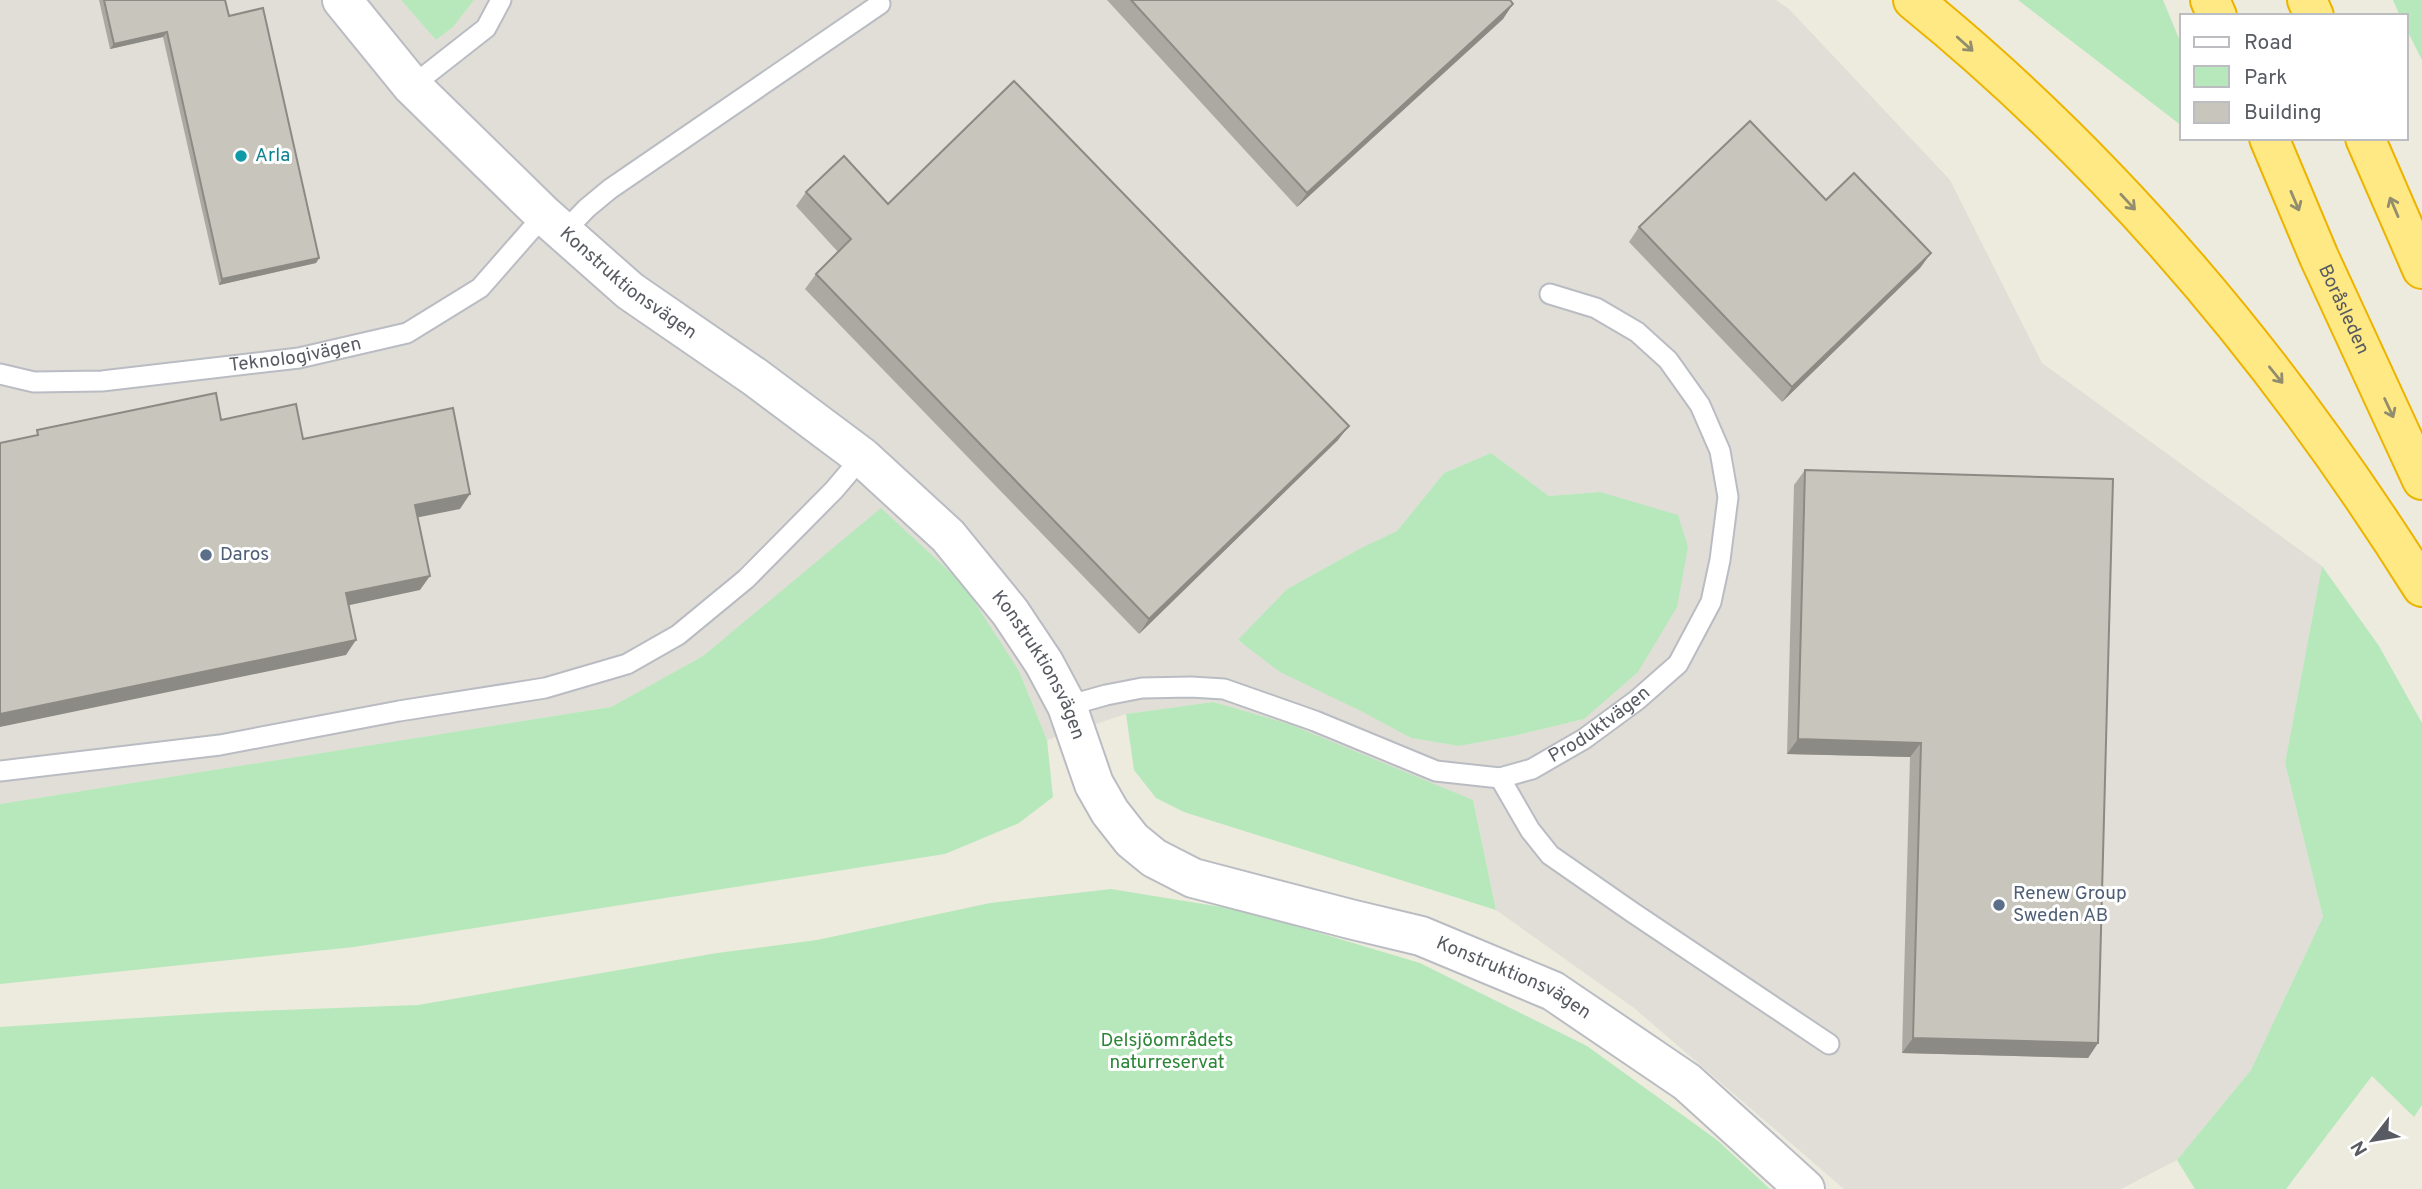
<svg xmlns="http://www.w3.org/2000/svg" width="2422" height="1189" font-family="Overpass,sans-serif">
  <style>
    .industrial { fill: #e0ded7; fill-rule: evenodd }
    .green { fill: #b7e8bb }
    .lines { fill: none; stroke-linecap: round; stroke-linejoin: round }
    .service-casing { stroke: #babcc3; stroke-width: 23 }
    .minor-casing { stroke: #babcc3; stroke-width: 42 }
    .motorway-casing { stroke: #ecb400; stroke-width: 42 }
    .service { stroke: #fff; stroke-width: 19 }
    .minor { stroke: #fff; stroke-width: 38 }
    .motorway { stroke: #ffe984; stroke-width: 38 }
    .wall { fill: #aca9a2 }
    .shaded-wall { fill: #8c8a84 }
    .building { fill: #c8c5bc; stroke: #8c8a84; stroke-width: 2 }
    .oneway { stroke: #928d6e }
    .culture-dot { fill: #0f9aa8; stroke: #fff; stroke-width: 2.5 }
    .service-dot { fill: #5c6f8a; stroke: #fff; stroke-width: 2.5 }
    .labels { text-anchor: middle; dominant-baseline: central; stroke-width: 6; stroke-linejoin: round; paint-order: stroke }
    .culture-label { font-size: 19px; fill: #0d838f; stroke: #fff; text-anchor: start }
    .street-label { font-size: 19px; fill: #585b62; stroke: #fff }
    .service-label { font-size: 19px; fill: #4e5e75; stroke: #fff; text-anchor: start }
    .park-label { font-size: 19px; fill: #2b8636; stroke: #fff }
  </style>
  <rect width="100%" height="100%" fill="#edebde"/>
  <path class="industrial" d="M0 0H401L436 40 453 27 474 0H1776L1789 9 1950 180 2042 363 2322 566 2285 763 2323 917 2251 1070 2177 1160 2121 1189H1844L1634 1008 1496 910 1473 800 1213 702 1126 714 1047 740 1019 671 882 509 703 656 611 707 0 804ZM1491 453 1549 496 1600 492 1584 719 1518 735 1459 746 1411 738 1238 641 1287 589 1363 547 1397 531 1444 473Z"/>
  <g class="green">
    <path d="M401 0H474L453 27 436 40Z"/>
    <path d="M2018 0H2163L2182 46V126Z"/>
    <path d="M2393 0H2422V60L2406 28V16H2400Z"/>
    <path d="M1491 453 1549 496 1600 492 1678 515 1688 547 1677 607 1638 672 1584 719 1518 735 1459 746 1411 738 1363 712 1280 672 1238 640 1287 589 1363 547 1397 531 1444 473Z"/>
    <path d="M881 508 963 584 1019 671 1047 740 1053 797 1019 823 945 854 354 947 0 984V804L611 707 703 656Z"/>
    <path d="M2322 566 2379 646 2422 723V1105L2414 1117 2372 1076 2286 1189H2195L2177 1160 2251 1070 2323 917 2285 763Z"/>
    <path d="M1213 702 1289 724 1473 800 1496 910 1184 812 1156 798 1134 770 1126 714Z"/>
    <path d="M1111 889 1246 911 1420 963 1587 1046 1717 1140 1770 1189H0V1027L228 1012 418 1005 717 953 817 940 990 903Z"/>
  </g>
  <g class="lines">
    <defs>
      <g id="service">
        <path d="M412 86 486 28 501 0"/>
        <path d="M564 232 587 208 610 189 880 4"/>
        <path id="s1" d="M0 374 34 382 102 381 299 358 407 333 480 288 544 215"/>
        <path id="s2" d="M1067 706 1106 695 1142 688 1191 687 1224 689 1315 721 1436 771 1500 778 1532 769 1584 739 1637 700 1678 664 1711 602 1720 560 1728 497 1720 451 1700 405 1668 360 1637 332 1596 308 1550 294"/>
        <path d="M0 771 220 745 399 711 545 688 627 664 678 635 746 579 834 490 862 457"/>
        <path d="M1500 778 1530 830 1550 855 1632 912 1829 1044"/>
      </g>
      <g id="minor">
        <path id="s3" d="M342 0 412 86 544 215 630 291 755 377 862 457 948 536 1010 612 1044 663 1067 706 1094 784 1110 812 1132 840 1154 858 1193 878 1350 919 1421 936 1553 991 1687 1082 1805 1189"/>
      </g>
      <g id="motorway">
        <path d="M1913 0C2115 164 2284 367 2422 587"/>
        <path d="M2210 0 2217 16"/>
        <path d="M2307 0 2314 16"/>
        <path id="s4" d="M2269 138 2319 257 2422 480"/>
        <path d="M2365 138 2422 269"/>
      </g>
    </defs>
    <use href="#service" class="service-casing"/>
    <use href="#minor" class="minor-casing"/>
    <use href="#motorway" class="motorway-casing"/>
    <use href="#service" class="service"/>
    <use href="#minor" class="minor"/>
    <use href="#motorway" class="motorway"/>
  </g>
  <g class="wall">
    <path d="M99 0H225L229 16 319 258 316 263 219 285 163 37 110 49Z"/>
    <path d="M1107 0H1510L1503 19 1297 207Z"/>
    <path d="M806 192 888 204 1338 440 1139 634 805 289 816 274 838 252 796 206Z"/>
    <path d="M1826 200 1931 253 1920 268 1782 402 1629 242 1639 227Z"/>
    <path d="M1805 470 2098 1043 2088 1058 1902 1053 1910 757 1787 754 1794 485Z"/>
  </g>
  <g class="shaded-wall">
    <path d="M1513 4 1503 19 1297 207 1307 193Z"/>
    <path d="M167 32 163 37 110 49 114 44Z"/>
    <path d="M1931 253 1920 268 1782 402 1792 387Z"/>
    <path d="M319 258 316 263 219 285 222 279Z"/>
    <path d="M1349 426 1338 440 1139 634 1149 619Z"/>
    <path d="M470 494 460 509 405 520 415 505Z"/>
    <path d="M430 576 420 590 336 608 346 593Z"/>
    <path d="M356 640 346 655 0 727V714Z"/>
    <path d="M1798 739 1921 743 1910 757 1787 754Z"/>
    <path d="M1913 1038 2098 1043 2088 1058 1902 1053Z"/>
  </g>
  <g class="building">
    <path d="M104 0H225L229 16 263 8 319 258 222 279 167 32 114 44Z"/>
    <path d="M1131 0H1510L1513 4 1307 193Z"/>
    <path d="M1014 81 1349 426 1149 619 816 274 851 239 806 192 844 156 888 204Z"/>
    <path d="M1750 121 1826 200 1854 173 1931 253 1792 387 1639 227Z"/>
    <path d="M216 393 221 420 296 404 303 439 453 408 470 494 415 505 430 576 346 593 356 640 0 714V443L38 435 37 430Z"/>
    <path d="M1805 470 2113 479 2098 1043 1913 1038 1921 743 1798 739Z"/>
  </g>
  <defs><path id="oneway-shaft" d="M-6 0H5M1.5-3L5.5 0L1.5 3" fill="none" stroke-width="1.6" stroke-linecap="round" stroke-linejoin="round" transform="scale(1.75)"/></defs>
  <g class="oneway">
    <use href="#oneway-shaft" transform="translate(1965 44) rotate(42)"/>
    <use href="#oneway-shaft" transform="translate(2295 201) rotate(67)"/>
    <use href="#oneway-shaft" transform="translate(2128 202) rotate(47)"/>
    <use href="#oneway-shaft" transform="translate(2394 207) rotate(-113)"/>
    <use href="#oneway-shaft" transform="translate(2276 375) rotate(51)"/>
    <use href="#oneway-shaft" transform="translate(2389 408) rotate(65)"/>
  </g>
  <circle class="culture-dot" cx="241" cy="156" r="7"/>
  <g class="service-dot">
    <circle cx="206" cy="555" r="7"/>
    <circle cx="1999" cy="905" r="7"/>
  </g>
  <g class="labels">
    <g class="culture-label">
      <text x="255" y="156">Arla</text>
    </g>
    <g class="street-label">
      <text stroke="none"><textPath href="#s3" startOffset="404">Konstruktionsvägen</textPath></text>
      <text stroke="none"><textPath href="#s4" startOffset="187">Boråsleden</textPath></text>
      <text stroke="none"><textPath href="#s1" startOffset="298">Teknologivägen</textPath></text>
      <text stroke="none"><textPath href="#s3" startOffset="971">Konstruktionsvägen</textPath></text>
      <text stroke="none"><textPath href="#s2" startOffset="565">Produktvägen</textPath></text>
      <text stroke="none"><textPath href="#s3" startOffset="1580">Konstruktionsvägen</textPath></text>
    </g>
    <g class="service-label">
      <text x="220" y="555">Daros</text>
      <text x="2013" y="894">Renew Group<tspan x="2013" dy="22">Sweden AB</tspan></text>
    </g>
    <g class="park-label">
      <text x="1167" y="1041">Delsjöområdets<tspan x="1167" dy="22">naturreservat</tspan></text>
    </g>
  </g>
  <rect x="2180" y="14" width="228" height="126" fill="#ffffff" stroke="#bcbdc0" stroke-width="2"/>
  <rect x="2194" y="37" width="35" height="10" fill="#ffffff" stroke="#bcbdc0" stroke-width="2"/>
  <text x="2244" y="49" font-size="21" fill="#585b62">Road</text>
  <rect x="2194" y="66" width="35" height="21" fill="#b7e8bb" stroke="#bcbdc0" stroke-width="2"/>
  <text x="2244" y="84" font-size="21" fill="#585b62">Park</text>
  <rect x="2194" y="102" width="35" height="21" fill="#c8c5bc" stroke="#bcbdc0" stroke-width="2"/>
  <text x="2244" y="119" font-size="21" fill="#585b62">Building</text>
  <g transform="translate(2373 1140) rotate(239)" stroke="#ffffff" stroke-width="5" paint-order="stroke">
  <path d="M0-5L12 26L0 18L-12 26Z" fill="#585b62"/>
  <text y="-10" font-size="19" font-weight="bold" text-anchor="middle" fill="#585b62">N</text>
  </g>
</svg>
